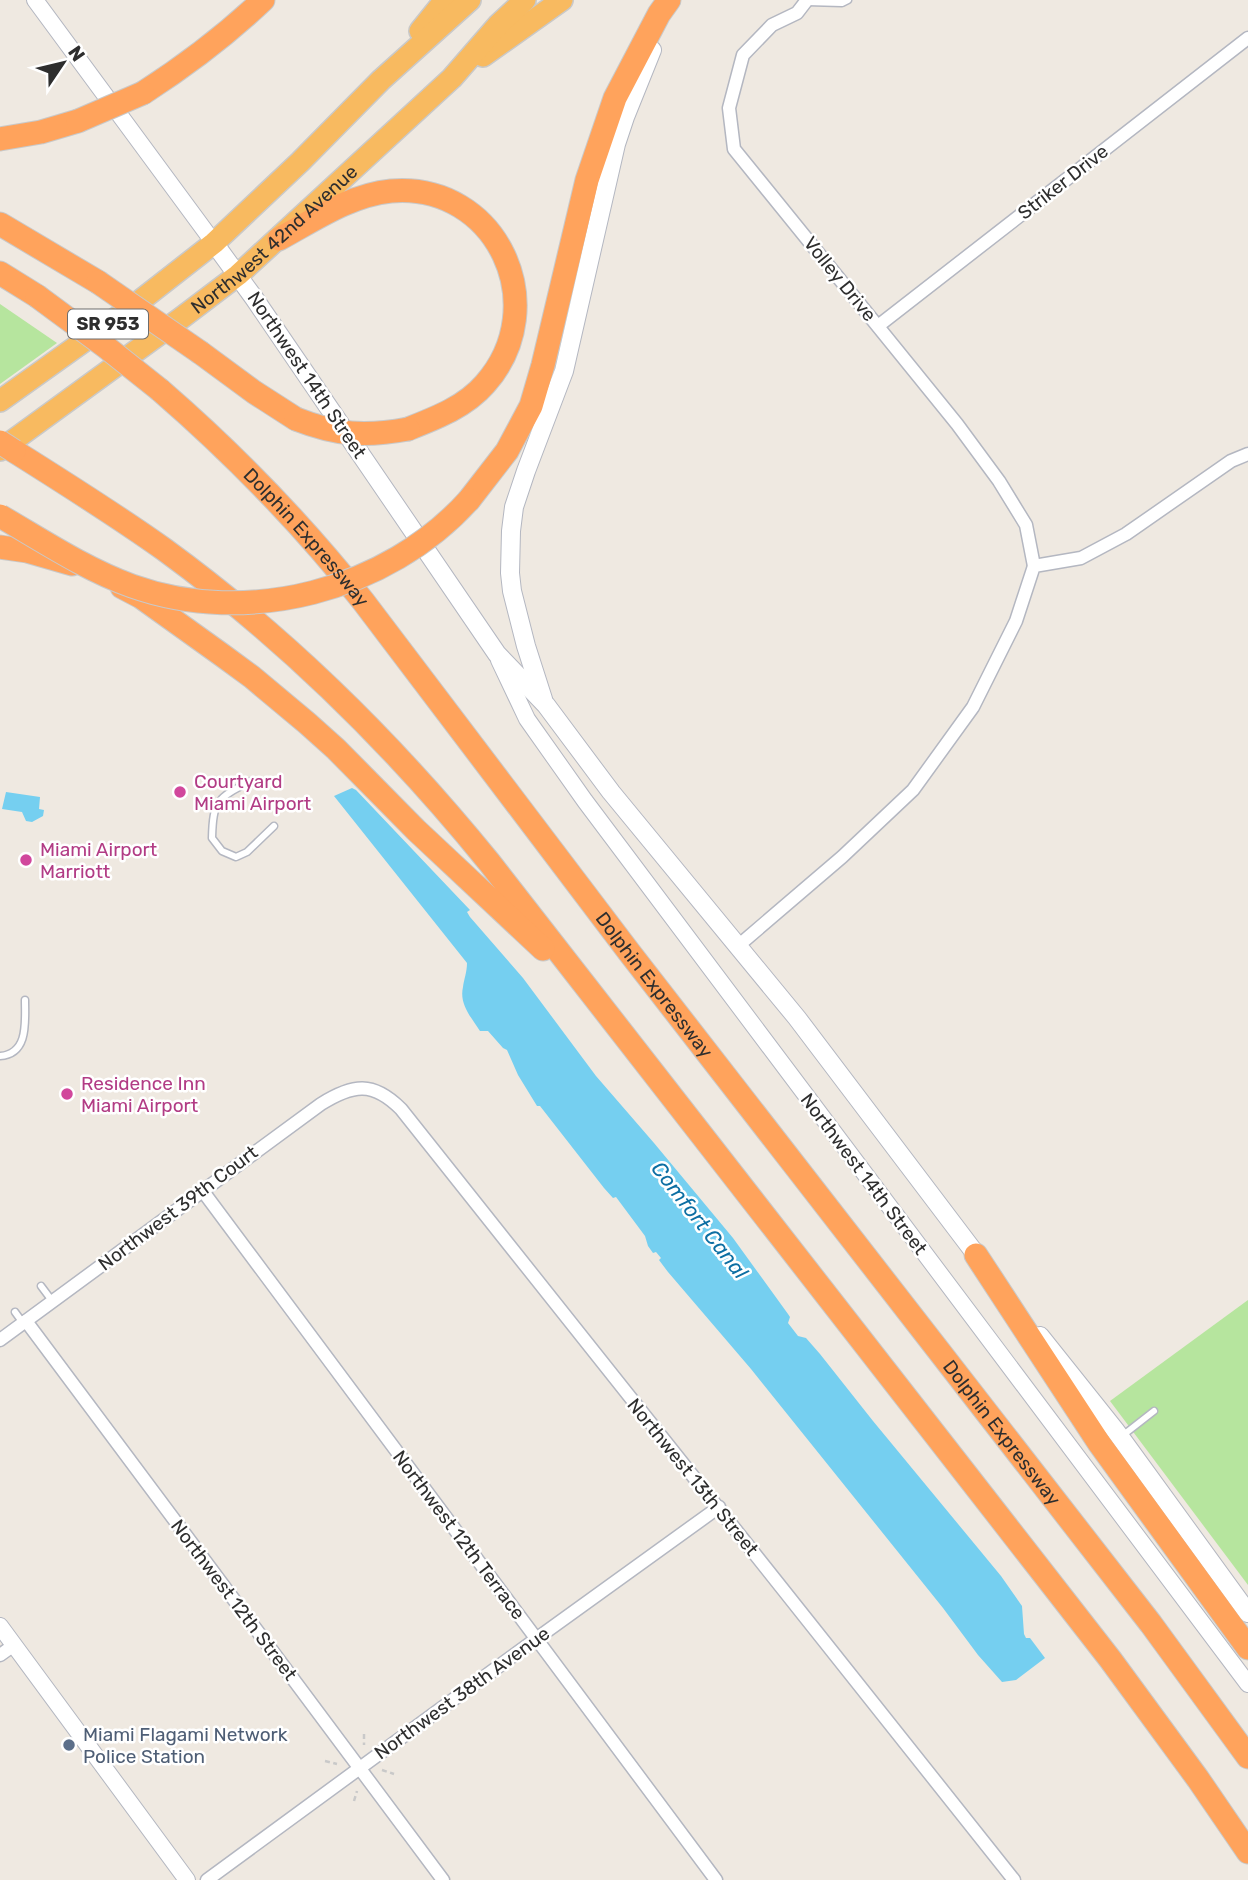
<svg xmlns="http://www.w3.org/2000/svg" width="1248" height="1880" font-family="Rubik,sans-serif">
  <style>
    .green { fill: #b6e59e }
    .water { fill: #75cff0 }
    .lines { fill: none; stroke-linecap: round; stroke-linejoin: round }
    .service-casing { stroke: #b4b7c1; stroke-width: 9 }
    .minor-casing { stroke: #b4b7c1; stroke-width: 15 }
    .tertiary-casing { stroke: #b4b7c1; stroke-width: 18 }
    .secondary-casing { stroke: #b4b7c1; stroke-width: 20 }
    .trunk-casing { stroke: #c9c9c9; stroke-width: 24 }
    .motorway-casing { stroke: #c9c9c9; stroke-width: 25 }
    .path { stroke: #c9c9c9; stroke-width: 2.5; stroke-dasharray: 5 3.5; stroke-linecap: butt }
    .service { stroke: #fff; stroke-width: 6 }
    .minor { stroke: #fff; stroke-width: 12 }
    .tertiary { stroke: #fff; stroke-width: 16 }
    .secondary { stroke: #fff; stroke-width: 18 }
    .trunk { stroke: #f8ba60; stroke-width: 21 }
    .motorway { stroke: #ffa35c; stroke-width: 23 }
    .motorway-bridge-casing { stroke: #c9c9c9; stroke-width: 25; stroke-linecap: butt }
    .motorway-bridge { stroke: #ffa35c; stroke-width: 23 }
    .hotel-dot { fill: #d1479c; stroke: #fff; stroke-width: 2.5 }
    .service-dot { fill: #5c6f8a; stroke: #fff; stroke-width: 2.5 }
    .labels { text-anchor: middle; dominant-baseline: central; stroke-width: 5; stroke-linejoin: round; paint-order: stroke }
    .shield { fill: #fff; stroke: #6d6d6d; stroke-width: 2 }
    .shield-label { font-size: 18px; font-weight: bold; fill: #2e2e2e }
    .street-label { font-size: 19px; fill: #2e2e2e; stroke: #fff }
    .hotel-label { font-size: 19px; fill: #b23c85; stroke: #fff; text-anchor: start }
    .service-label { font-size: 19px; fill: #4e5e75; stroke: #fff; text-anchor: start }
    .water-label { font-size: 21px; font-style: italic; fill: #0d6fa3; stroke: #fff }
  </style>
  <rect width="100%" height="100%" fill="#efe9e1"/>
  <g class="green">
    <path d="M0 304 57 343 0 384Z"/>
    <path d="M1248 1300V1585L1110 1401Z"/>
  </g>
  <g class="water">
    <path d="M352 788 356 790 470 910 467 912 470 917 523 978 596 1076 654 1143 733 1238 788 1314 790 1317 788 1323 798 1336 806 1338 820 1354 873 1421 1001 1576 1022 1606 1024 1634 1026 1638H1030L1045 1658 1016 1680 1002 1682 978 1655 943 1608 751 1369 668 1272 659 1260 661 1258 656 1252 653 1253 648 1246 645 1236 616 1197 613 1198 604 1188 540 1106H537L518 1075 507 1050 503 1048 488 1031H480C471 1017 459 1004 463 987 464 979 467 972 467 963L334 796Z"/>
    <path d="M6 792 40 797 39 809 44 810 43 816 32 822 26 821 22 812 2 809Z"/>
  </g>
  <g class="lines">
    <defs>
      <g id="service">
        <path d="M807 2 842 3 848 0"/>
        <path d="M251 781C217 798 213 801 212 838L222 851 236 857 247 852 274 826"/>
        <path d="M0 1056C29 1054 25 1021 25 1000"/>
        <path d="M41 1286 53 1302"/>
        <path d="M15 1312 23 1323"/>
        <path d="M1122 1436 1154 1411"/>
      </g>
      <g id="minor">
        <path d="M807 0 797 13 772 25 743 55 729 108 734 149 957 424 999 481 1026 525 1034 566"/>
        <path d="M878 326 1248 38"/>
        <path d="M738 946 842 857 913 790 973 707 1016 621 1034 566 1081 558 1126 534 1231 461 1248 454"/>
        <path d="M202 1190 716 1880"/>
        <path d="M26 1321 443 1880"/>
        <path d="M0 1340 321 1104C353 1084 373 1081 401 1109L1014 1880"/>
        <path d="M0 1655 14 1645"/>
        <path d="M207 1880 536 1639 719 1507"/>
      </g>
      <g id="tertiary">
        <path d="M35 0 214 243"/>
        <path d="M499 660 527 719 585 801 1248 1684"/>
        <path d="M0 1626 187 1880"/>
      </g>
      <g id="secondary">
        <path d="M214 243 254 298 497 654 546 705 611 792 797 1018 984 1265"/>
        <path d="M543 699 526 646 512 591 510 573 511 531 514 507 526 471 564 371 616 144 625 117 652 50"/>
        <path d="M1040 1336 1115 1430 1248 1613"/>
      </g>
      <g id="trunk">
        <path d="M420 31 445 0"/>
        <path d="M483 56 562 0"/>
        <path d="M0 401 136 304 214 243 300 162 381 80 470 0"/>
        <path id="s1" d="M0 450 180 319 238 275 452 78 499 24 525 0"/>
      </g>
      <g id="motorway">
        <path d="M143 93C188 64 224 37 263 0"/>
        <path d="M0 139 41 132 78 121"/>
        <path d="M0 224 98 282"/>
        <path d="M279 239C314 220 350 195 391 191 497 182 554 306 485 384 465 407 436 418 408 429"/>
        <path d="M0 273 37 296"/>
        <path d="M201 353 254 392 296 419"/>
        <path id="s2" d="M160 390C235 455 302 524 363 601L629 952 1151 1624 1248 1757"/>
        <path d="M14 451C65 483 116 515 165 550 287 639 394 745 489 862L1110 1659 1198 1779 1248 1852"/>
        <path d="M469 500 507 451 531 406 543 365 587 180 615 98 659 14 669 0"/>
        <path d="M0 547 27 551 72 564"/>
        <path d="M122 587 141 597 222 655 252 677 307 723 336 749 416 830 543 949"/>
        <path d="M976 1255 1099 1443 1248 1648"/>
      </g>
    </defs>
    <use href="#service" class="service-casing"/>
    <use href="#minor" class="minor-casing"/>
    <use href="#tertiary" class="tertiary-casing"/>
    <use href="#secondary" class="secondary-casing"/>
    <use href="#trunk" class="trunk-casing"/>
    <use href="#motorway" class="motorway-casing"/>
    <g class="path">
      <path d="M364 1734V1745"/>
      <path d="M325 1761 337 1764"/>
      <path d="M382 1770 394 1774"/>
      <path d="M354 1801 357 1791"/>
    </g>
    <use href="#service" class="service"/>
    <use href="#minor" class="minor"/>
    <use href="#tertiary" class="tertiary"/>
    <use href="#secondary" class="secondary"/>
    <use href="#trunk" class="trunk"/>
    <use href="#motorway" class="motorway"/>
    <defs>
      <g id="motorway-bridge">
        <path d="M78 121 143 93"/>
        <path d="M98 282 201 353"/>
        <path d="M37 296 106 347 160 390"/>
        <path d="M296 419C337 435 365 437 408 429"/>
        <path d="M0 442 14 451"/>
        <path d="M0 516C43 541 85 569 132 586 247 627 387 591 469 500"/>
      </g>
    </defs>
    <use href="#motorway-bridge" class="motorway-bridge-casing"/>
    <use href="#motorway-bridge" class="motorway-bridge"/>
  </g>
  <g class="hotel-dot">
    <circle cx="180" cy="792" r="7"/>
    <circle cx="26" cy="860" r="7"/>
    <circle cx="67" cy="1094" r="7"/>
  </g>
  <circle class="service-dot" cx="69" cy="1745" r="7"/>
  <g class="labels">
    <rect class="shield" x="68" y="309.5" width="80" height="29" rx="5"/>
    <g class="shield-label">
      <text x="108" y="324">SR 953</text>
    </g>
    <g class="street-label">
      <text transform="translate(1063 182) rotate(-38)">Striker Drive</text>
      <text stroke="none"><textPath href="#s1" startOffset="346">Northwest 42nd Avenue</textPath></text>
      <text transform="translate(840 279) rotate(51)">Volley Drive</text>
      <text transform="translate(307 375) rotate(56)">Northwest 14th Street</text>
      <text stroke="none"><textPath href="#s2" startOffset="208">Dolphin Expressway</textPath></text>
      <text stroke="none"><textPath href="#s2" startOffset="775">Dolphin Expressway</textPath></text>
      <text transform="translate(864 1174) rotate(53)">Northwest 14th Street</text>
      <text transform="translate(178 1208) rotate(-37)">Northwest 39th Court</text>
      <text stroke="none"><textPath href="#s2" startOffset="1342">Dolphin Expressway</textPath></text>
      <text transform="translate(693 1477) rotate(51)">Northwest 13th Street</text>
      <text transform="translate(459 1535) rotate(53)">Northwest 12th Terrace</text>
      <text transform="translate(234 1600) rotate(53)">Northwest 12th Street</text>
      <text transform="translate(462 1693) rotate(-36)">Northwest 38th Avenue</text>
    </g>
    <g class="hotel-label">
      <text x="194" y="781">Courtyard<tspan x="194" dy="22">Miami Airport</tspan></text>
      <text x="40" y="849">Miami Airport<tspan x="40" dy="22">Marriott</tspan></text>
      <text x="81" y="1083">Residence Inn<tspan x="81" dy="22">Miami Airport</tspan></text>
    </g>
    <g class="service-label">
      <text x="83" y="1734">Miami Flagami Network<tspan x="83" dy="22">Police Station</tspan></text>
    </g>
    <g class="water-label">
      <text transform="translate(700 1220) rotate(52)">Comfort Canal</text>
    </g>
  </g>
  <g transform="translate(63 63) rotate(55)" stroke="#ffffff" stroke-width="5" paint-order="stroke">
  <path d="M0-5L12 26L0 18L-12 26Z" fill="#2e2e2e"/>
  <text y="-10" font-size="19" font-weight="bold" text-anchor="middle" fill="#2e2e2e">N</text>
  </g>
</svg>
